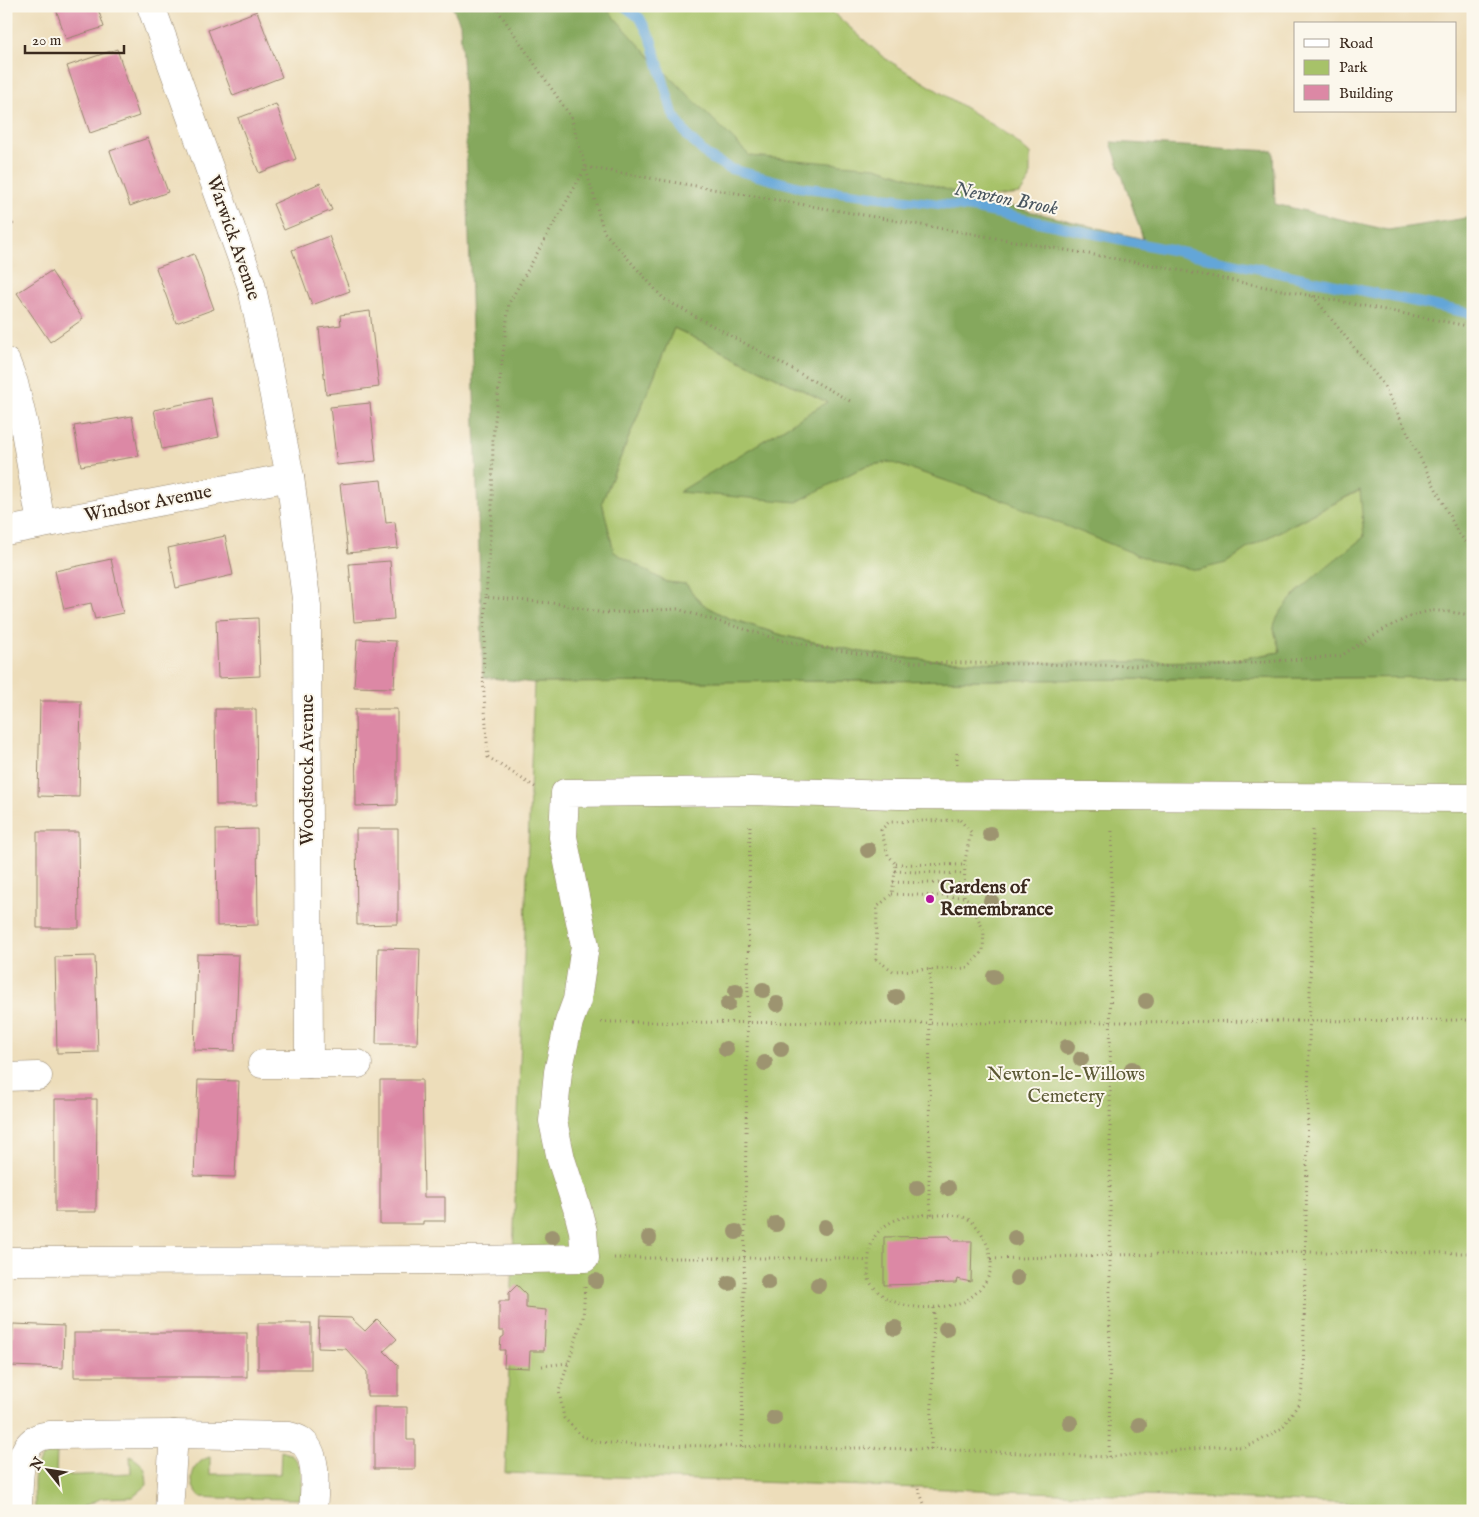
<svg xmlns="http://www.w3.org/2000/svg" width="1479" height="1517" font-family="'IM FELL English',serif">
  <style>
    .green { fill: #a7c269; stroke: #717644 }
    .forest { fill: #85a85d; stroke: #60693e; fill-rule: evenodd }
    .lines { fill: none; stroke-linecap: round; stroke-linejoin: round }
    .stream { stroke: #64a6d8; stroke-width: 10 }
    .building { fill: #dc88a5 }
    .minor-casing { stroke: #94846c; stroke-width: 29 }
    .path { stroke: #94846c; stroke-width: 3; stroke-dasharray: 1 4; stroke-linecap: butt }
    .minor { stroke: #fff; stroke-width: 28 }
    .tree { fill: #9d9470 }
    .poi-dot { fill: #b5179e; stroke: #fbf7ec; stroke-width: 2 }
    .labels { text-anchor: middle; dominant-baseline: central; stroke-width: 4; stroke-linejoin: round; paint-order: stroke }
    .street-label { font-size: 19px; fill: #3b2a1e; stroke: #fbf7ec }
    .poi-label { font-size: 19px; font-weight: bold; fill: #3b2a1e; stroke: #fbf7ec; text-anchor: start }
    .park-label { font-size: 19px; fill: #5b5834; stroke: #fbf7ec }
    .water-label { font-size: 20px; font-style: italic; fill: #49555f; stroke: #fbf7ec }
  </style>
  <rect width="100%" height="100%" fill="#fbf7ec"/>
  <filter id="ink" filterUnits="userSpaceOnUse"><feTurbulence type="fractalNoise" baseFrequency=".02" numOctaves="2"/><feDisplacementMap in="SourceGraphic" scale="10" xChannelSelector="R" yChannelSelector="G"/><feConvolveMatrix kernelMatrix="1 2 1 2 8 2 1 2 1" color-interpolation-filters="sRGB"/></filter>
  <filter id="wash" filterUnits="userSpaceOnUse"><feTurbulence type="fractalNoise" baseFrequency=".0096" numOctaves="4" result="noise"/><feDisplacementMap in="SourceGraphic" scale="20" xChannelSelector="R" yChannelSelector="G"/><feGaussianBlur stdDeviation="1.12" result="paint"/><feColorMatrix in="noise" values="0 0 0 0 0 0 0 0 0 0 0 0 0 0 0 0 0 1.4 0 .05"/><feComposite in="paint" operator="in"/></filter>
  <g filter="url(#wash)">
    <rect width="100%" height="100%" fill="#edddba"/>
    <g class="green">
      <path d="M550 6H826L883 57 1006 133 1030 154V179L1020 194 883 210 749 185Z"/>
      <path d="M674 328 827 402 680 492 839 479 865 466 890 462 989 495 1226 563 1249 547 1361 490 1364 537 1296 593 1274 628 1280 652 1227 661 1001 663 914 659 862 652 785 636 728 618 707 607 697 599 686 584 666 582 614 553 602 502Z"/>
      <path d="M1473 677V1508L505 1473 534 683Z"/>
      <path d="M57 1451 56 1476 131 1473 130 1456C145 1465 146 1468 147 1485L133 1497 102 1498 74 1511H35C35 1488 27 1455 57 1451Z"/>
      <path d="M281 1451C306 1458 302 1478 302 1499L218 1498 200 1497C198 1494 194 1490 193 1486 189 1472 198 1460 210 1457V1474H280Z"/>
    </g>
    <path class="forest" d="M452 6H604L654 61 750 156 876 167 964 195 1143 239 1111 142 1273 151 1275 204 1388 230 1473 217V677L534 683 483 677 465 109 460 23ZM674 328 827 402 679 492 797 502 865 466 890 462 989 495 1150 560 1197 570 1226 563 1249 547 1360 490 1364 537C1344 553 1273 604 1274 629 1275 636 1279 645 1280 652L1227 661 1001 663 914 659 862 652 785 636 728 618 707 607 697 599 686 584 666 582 614 552 602 502Z"/>
    <g class="lines">
      <path class="stream" d="M624 6 640 18 651 39 673 114 688 137 709 157 731 169 799 187 972 208 1473 314"/>
    </g>
    <g id="blocks">
      <g class="building">
        <path d="M55 6H97L104 27 66 39Z"/>
        <path d="M257 11 282 77 233 96 208 30Z"/>
        <path d="M117 49 139 116 90 133 67 66Z"/>
        <path d="M276 104 296 159 259 173 238 118Z"/>
        <path d="M148 138 168 192 130 206 110 151Z"/>
        <path d="M320 183 332 210 284 230 273 204Z"/>
        <path d="M6 216 14 224 6 231Z"/>
        <path d="M329 236 350 291 312 305 292 250Z"/>
        <path d="M194 254 214 309 176 323 156 268Z"/>
        <path d="M51 271 83 319 50 342 17 293Z"/>
        <path d="M370 311 379 387 326 394 319 328 341 325 340 315Z"/>
        <path d="M211 398 219 437 162 449 154 410Z"/>
        <path d="M370 403 376 461 337 465 330 407Z"/>
        <path d="M132 416 139 456 81 466 74 426Z"/>
        <path d="M381 480 386 523 395 522 398 548 348 553 340 484Z"/>
        <path d="M225 536 233 575 176 588 168 548Z"/>
        <path d="M111 559 123 613 95 619 91 603 64 609 55 571Z"/>
        <path d="M390 561 394 619 354 622 349 564Z"/>
        <path d="M258 618 260 676 218 678 216 620Z"/>
        <path d="M357 639 396 641 394 688 354 687Z"/>
        <path d="M40 701H81L79 797 38 796Z"/>
        <path d="M215 709H256L257 805H216Z"/>
        <path d="M355 709H397V805L356 806Z"/>
        <path d="M257 829 258 925 217 926 216 830Z"/>
        <path d="M356 829H398V924L357 925Z"/>
        <path d="M37 832H78L79 928H37Z"/>
        <path d="M378 948 420 949 417 1044H376Z"/>
        <path d="M197 954 239 955 235 1051 194 1050Z"/>
        <path d="M95 956 98 1052 57 1053 55 957Z"/>
        <path d="M198 1080 239 1081 235 1177 194 1176Z"/>
        <path d="M380 1080H422L424 1197H445V1221H423V1224H380Z"/>
        <path d="M55 1099H97L96 1212H55Z"/>
        <path d="M949 1236 953 1241H972L971 1282 957 1279 956 1283 884 1285V1237Z"/>
        <path d="M517 1285 526 1294V1308L546 1310 544 1351H530L529 1368 504 1367 505 1350H500L501 1338 504 1336V1331H499V1301H509V1293Z"/>
        <path d="M319 1317 351 1318 365 1331 377 1319 397 1339 384 1351 398 1365V1396H367V1372L346 1349 318 1348Z"/>
        <rect x="258" y="1323" width="53" height="46"/>
        <path d="M13 1324 64 1326 63 1368 11 1366Z"/>
        <rect x="74" y="1333" width="173" height="44"/>
        <path d="M374 1407H407V1440H415V1469H374Z"/>
      </g>
    </g>
  </g>
  <g filter="url(#ink)">
    <use href="#blocks" fill-opacity="0" stroke="#94846c" stroke-width="1"/>
    <g class="lines">
      <defs>
        <g id="minor">
          <path d="M151 6 251 284 260 325 290 477 307 606 309 1064"/>
          <path d="M6 362 14 383 24 425 41 524"/>
          <path d="M6 531 290 477"/>
          <path d="M262 1064H358"/>
          <path d="M6 1077 38 1076"/>
          <path d="M6 1261 468 1260 585 1258 583 1231 577 1208 561 1159 553 1121 558 1072 569 1022 577 1000 585 946 563 837 565 793 750 791 898 795 1473 798"/>
          <path d="M174 1434 289 1436C293 1437 297 1438 300 1440 320 1453 314 1491 313 1511"/>
          <path d="M18 1503C20 1483 16 1448 38 1438 41 1436 45 1436 49 1435L174 1434 169 1511"/>
        </g>
      </defs>
      <use href="#minor" class="minor-casing"/>
      <g class="path">
        <path d="M495 6 571 117 604 232 664 299 850 401"/>
        <path d="M1313 296 1383 384 1457 531 1473 551"/>
        <path d="M1473 327 1152 265 586 167 509 303 493 437 492 508 486 597 561 604 603 613 677 609 784 641 910 662 1201 667 1341 656C1363 641 1404 615 1430 611 1443 610 1460 614 1473 615"/>
        <path d="M486 597 483 677 488 757 535 787"/>
        <path d="M957 764V750"/>
        <path d="M960 820 971 832 965 860 964 897 969 900 984 931 983 951 968 968 893 971 876 959 877 907 892 894 896 864 888 855 881 830 889 822Z"/>
        <path d="M896 864 965 865"/>
        <path d="M895 871 964 874"/>
        <path d="M893 882 964 884"/>
        <path d="M892 894 964 897"/>
        <path d="M930 969 929 1195 932 1216"/>
        <path d="M601 1022 930 1023 1473 1020"/>
        <path d="M924 1215C937 1216 954 1213 966 1218 981 1225 992 1250 991 1266 991 1281 971 1301 958 1304 936 1309 907 1310 887 1298 882 1296 873 1287 870 1282 866 1273 869 1246 874 1238 878 1230 889 1222 898 1219 905 1216 916 1216 924 1215Z"/>
        <path d="M614 1258H844L868 1261"/>
        <path d="M991 1259 1110 1255 1306 1252 1473 1253"/>
        <path d="M585 1287 583 1318 559 1391 564 1418 582 1436 597 1442 638 1445 931 1449 1109 1457 1223 1446 1242 1447 1258 1442 1282 1428 1299 1403 1303 1384 1313 827"/>
        <path d="M542 1366 568 1363"/>
        <path d="M742 1447 750 823"/>
        <path d="M931 1449 934 1307"/>
        <path d="M1109 1457C1111 1247 1109 1037 1112 827"/>
        <path d="M918 1488 927 1511"/>
      </g>
      <use href="#minor" class="minor"/>
    </g>
    <g class="tree">
      <circle cx="990" cy="834" r="8"/>
      <circle cx="868" cy="850" r="8"/>
      <circle cx="991" cy="901" r="8"/>
      <circle cx="994" cy="977" r="8"/>
      <circle cx="763" cy="990" r="8"/>
      <circle cx="736" cy="991" r="8"/>
      <circle cx="896" cy="997" r="8"/>
      <circle cx="1146" cy="1001" r="8"/>
      <circle cx="728" cy="1004" r="8"/>
      <circle cx="777" cy="1004" r="8"/>
      <circle cx="1067" cy="1047" r="8"/>
      <circle cx="726" cy="1049" r="8"/>
      <circle cx="781" cy="1049" r="8"/>
      <circle cx="1081" cy="1059" r="8"/>
      <circle cx="765" cy="1063" r="8"/>
      <circle cx="1132" cy="1069" r="8"/>
      <circle cx="917" cy="1188" r="8"/>
      <circle cx="948" cy="1188" r="8"/>
      <circle cx="776" cy="1224" r="8"/>
      <circle cx="825" cy="1227" r="8"/>
      <circle cx="736" cy="1232" r="8"/>
      <circle cx="552" cy="1237" r="8"/>
      <circle cx="649" cy="1238" r="8"/>
      <circle cx="1015" cy="1238" r="8"/>
      <circle cx="1017" cy="1278" r="8"/>
      <circle cx="596" cy="1281" r="8"/>
      <circle cx="768" cy="1282" r="8"/>
      <circle cx="729" cy="1283" r="8"/>
      <circle cx="818" cy="1285" r="8"/>
      <circle cx="895" cy="1328" r="8"/>
      <circle cx="946" cy="1329" r="8"/>
      <circle cx="774" cy="1418" r="8"/>
      <circle cx="1070" cy="1423" r="8"/>
      <circle cx="1139" cy="1425" r="8"/>
    </g>
  </g>
  <circle class="poi-dot" cx="930" cy="899" r="5"/>
  <g class="labels">
    <g class="street-label">
      <text transform="translate(233 238) rotate(71)">Warwick Avenue</text>
      <text transform="translate(148 504) rotate(-11)">Windsor Avenue</text>
      <text transform="translate(308 770) rotate(-90)">Woodstock Avenue</text>
    </g>
    <g class="poi-label">
      <text x="940" y="888">Gardens of<tspan x="940" dy="22">Remembrance</tspan></text>
    </g>
    <g class="park-label">
      <text x="1066" y="1075">Newton-le-Willows<tspan x="1066" dy="22">Cemetery</tspan></text>
    </g>
    <g class="water-label">
      <text transform="translate(1006 199) rotate(11)">Newton Brook</text>
    </g>
  </g>
  <rect width="1479" height="1517" fill="none" stroke="#fbf7ec" stroke-width="25"/>
  <rect x="1294" y="22" width="162" height="90" fill="#fbf7ec" stroke="#aea59a"/>
  <rect x="1304" y="39" width="25" height="8" fill="#ffffff" stroke="#aea59a"/>
  <text x="1339" y="48" font-size="15" fill="#3b2a1e">Road</text>
  <rect x="1304" y="60" width="25" height="15" fill="#a7c269" stroke="#aea59a"/>
  <text x="1339" y="72" font-size="15" fill="#3b2a1e">Park</text>
  <rect x="1304" y="85" width="25" height="15" fill="#dc88a5" stroke="#aea59a"/>
  <text x="1339" y="98" font-size="15" fill="#3b2a1e">Building</text>
  <g transform="translate(48 1470) rotate(300)" stroke="#fbf7ec" stroke-width="4" paint-order="stroke">
  <path d="M0-4L9 19L0 12L-9 19Z" fill="#3b2a1e"/>
  <text y="-8" font-size="14" font-weight="bold" text-anchor="middle" fill="#3b2a1e">N</text>
  </g>
  <path d="M25 45v8h99v-8" fill="none" stroke="#3b2a1e" stroke-width="2.5"/>
  <text x="32" y="45" font-size="15" fill="#3b2a1e" stroke="#fbf7ec" stroke-width="4" paint-order="stroke">20 m</text>
</svg>
